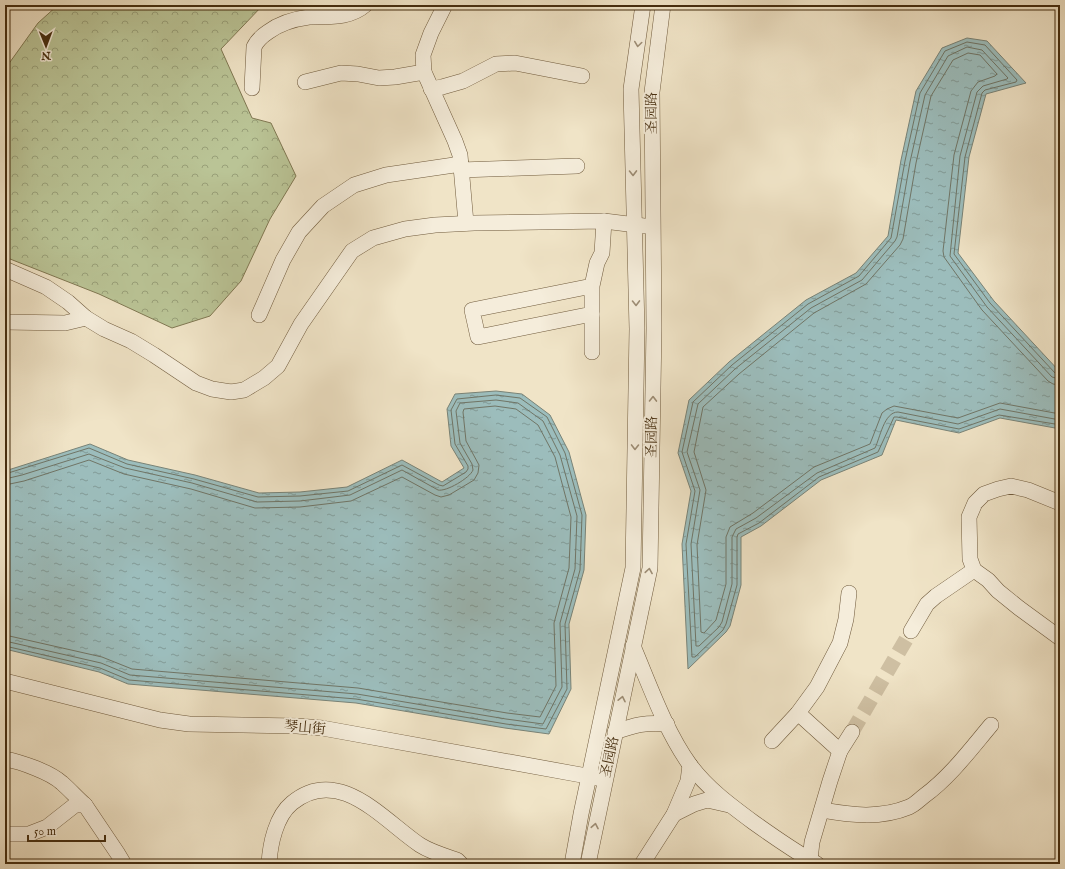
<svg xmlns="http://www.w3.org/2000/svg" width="1065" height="869" font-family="'IM FELL English','Noto Serif SC',serif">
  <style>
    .forest { fill: url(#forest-crowns); stroke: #807852 }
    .water { fill: url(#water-ripples); stroke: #798377 }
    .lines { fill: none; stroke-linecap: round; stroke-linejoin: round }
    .shore { stroke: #707566; stroke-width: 1 }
    .minor-tunnel { stroke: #cebfa2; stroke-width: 15; stroke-dasharray: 15 8; stroke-linecap: butt }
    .minor-casing { stroke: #705b3d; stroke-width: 16 }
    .minor { stroke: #f5eddb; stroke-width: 15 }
    .oneway { stroke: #9d8d75 }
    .labels { text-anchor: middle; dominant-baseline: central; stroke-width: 4; stroke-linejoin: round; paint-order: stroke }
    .street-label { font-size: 14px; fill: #452d0f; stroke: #f5eddb }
  </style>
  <defs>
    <pattern id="forest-crowns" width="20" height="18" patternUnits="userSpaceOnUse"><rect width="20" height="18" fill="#bac496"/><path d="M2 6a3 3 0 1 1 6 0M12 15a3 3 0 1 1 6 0" fill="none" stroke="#99a079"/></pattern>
    <pattern id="water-ripples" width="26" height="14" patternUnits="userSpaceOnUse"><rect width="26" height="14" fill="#9cbdbc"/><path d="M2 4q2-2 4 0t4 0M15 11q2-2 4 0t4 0" fill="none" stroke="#819a97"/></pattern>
  </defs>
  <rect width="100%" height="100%" fill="#f0e4c7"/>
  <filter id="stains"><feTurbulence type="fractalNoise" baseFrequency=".005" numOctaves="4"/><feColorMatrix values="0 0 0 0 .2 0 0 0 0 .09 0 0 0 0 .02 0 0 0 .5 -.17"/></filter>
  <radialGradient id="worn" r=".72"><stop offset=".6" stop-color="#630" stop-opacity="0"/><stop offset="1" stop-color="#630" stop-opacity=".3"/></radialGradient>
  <path class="forest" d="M58 5H263L221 49 252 118 271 123 296 176 270 219 241 281 210 316 172 328 99 294 5 257V69L38 23Z"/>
  <g class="water">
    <path d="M967 38 987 41 1026 83 986 94 969 157 958 253 994 301 1060 372V430L1055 428 1000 418 959 433 896 420 882 455 821 480 761 526 741 537V585L730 626 726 632 688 669 682 544 691 491 678 453 689 400 729 362 806 300 856 273 888 236 901 160 916 91 942 48Z"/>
    <path d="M496 391 522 394 550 415 569 452 586 515 584 570 569 624 571 689 549 734 505 728 356 703 128 684 99 672 5 649V471L90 444 128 460 195 475 259 493 300 492 347 487 402 460 442 482 464 468 451 446 447 409 455 394Z"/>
  </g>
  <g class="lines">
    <g class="shore">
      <path d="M1060 374 1055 373 990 303 954 254 965 157 982 93 985 90 1016 82 1017 80 985 45 967 42 945 51 920 93 905 161 891 238 859 276 808 304 732 365 693 402 682 452 695 491 686 544 692 657H695L723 630 726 624 737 585V537L738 534 759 523 819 477 878 452 894 417H897L959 429 999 415 1055 424 1060 426"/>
      <path d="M1060 379 1052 377 987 307 950 256 960 156 977 92 983 86 1007 79 1008 78 982 50 967 47 948 56 925 95 910 162 897 237 895 241 862 280 811 308 735 369 698 404 687 452 700 490 691 544 696 646H699L719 627 722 622 732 584V537L736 529 756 518 817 473 875 448C880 438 884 412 898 412L958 424 1000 409 1060 420"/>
      <path d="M1060 385 1053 384 1048 381 982 310 944 257 943 251 954 155 971 91 978 82 995 76 997 74 980 55 968 53 953 60 931 96 916 163 903 239 900 245 866 284 814 313 739 374 703 407 694 452 706 490 697 545 701 632 704 633 716 620 726 584V537L730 527 753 513 814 467 870 444 882 413 887 409 894 406 958 418 1000 403 1060 414"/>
      <path d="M5 474 89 448 127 464 194 479 258 497 300 496 348 491 402 465 439 485 443 486 466 472 468 469V466L455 444 451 410 457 399 496 395 520 398 547 417 565 453 582 515 580 570 565 624 567 689 546 729 506 724 356 699 129 680 100 668 5 646"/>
      <path d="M5 479 22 475 89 454 125 468 192 483 257 502 300 501 350 495 402 470 438 490C446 492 470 478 473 470L472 464 460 443 456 411 460 403 496 400 518 403 543 421 560 455 577 516 575 569 560 623 562 687 543 724 506 719 357 694 130 675 101 663 5 641"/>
      <path d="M5 485 24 481 89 460 124 474 191 489 255 508 300 507 351 501 402 477 435 495 441 497 449 495 474 480 478 473 479 465 466 441 463 412 464 409 495 406 516 409 538 425 555 457 571 517 569 568 554 623 556 686 540 717 507 713 358 688 132 669 102 657 5 635"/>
    </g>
    <path class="minor-tunnel" d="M852 732 911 631"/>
    <defs>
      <g id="minor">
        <path d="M445 5 431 33 423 55 424 72 455 141 460 155 466 223"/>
        <path d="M305 82 341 73 358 74 379 78 395 77 424 72"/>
        <path d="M252 88 254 47C257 40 262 36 268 32 280 23 294 19 309 17 328 16 349 19 365 5"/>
        <path d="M431 89 442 87 463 81 496 64 515 63 582 76"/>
        <path d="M461 170 577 166"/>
        <path d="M5 269 46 287 68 302 86 318 104 329 131 341 154 355 196 383 212 389 231 392 244 390 264 378 278 366 301 324 352 251 373 238 405 229 435 225 474 223 604 221 644 226"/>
        <path d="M592 286V314L478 337 472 310 592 286 597 263 602 253 604 221"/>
        <path d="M259 315 283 260 299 232 323 206 354 185 386 175 461 164"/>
        <path d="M5 322 65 323 86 318"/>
        <path d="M592 352V314"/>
        <path d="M1060 503 1028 490 1011 486 998 489 984 494 975 503 969 517 970 559 974 570 988 580 998 591 1019 608 1060 638"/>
        <path d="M911 631 927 604 936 596 974 570"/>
        <path d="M633 646C650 686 665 730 690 765 707 788 730 805 753 822 774 837 794 851 817 864"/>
        <path d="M5 681 160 720 189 724 297 726 322 728 598 778"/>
        <path d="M798 713 840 751"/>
        <path d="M615 732C635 725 645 722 667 724"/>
        <path d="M772 741 798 713 817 687 840 643 846 619 849 593"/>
        <path d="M5 759C21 762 50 772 62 783 70 790 77 798 85 805"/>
        <path d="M822 810C851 815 880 819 909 807 914 805 919 800 924 796 950 777 970 750 991 725"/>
        <path d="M674 814 694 804 707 800 729 805"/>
        <path d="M5 834H29L47 827 75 805H85L118 854 124 864"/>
        <path d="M810 860 812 842 830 781 840 751 852 732"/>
        <path d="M269 864C270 844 276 816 292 803 339 764 384 821 420 845 431 852 445 856 457 860L461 864"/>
        <path d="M572 864 581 814 633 568 637 329 631 89 643 5"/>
        <path d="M588 864 650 568 654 328 652 92 663 5"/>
        <path d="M642 864 674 814 688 781 690 765"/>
      </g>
    </defs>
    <use href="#minor" class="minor-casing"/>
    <use href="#minor" class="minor"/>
  </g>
  <defs><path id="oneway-chevron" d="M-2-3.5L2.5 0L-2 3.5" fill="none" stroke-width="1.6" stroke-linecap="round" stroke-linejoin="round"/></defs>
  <g class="oneway">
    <use href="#oneway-chevron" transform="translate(638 44) rotate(98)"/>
    <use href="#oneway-chevron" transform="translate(633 173) rotate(89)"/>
    <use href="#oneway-chevron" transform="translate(636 303) rotate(89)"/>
    <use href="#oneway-chevron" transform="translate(653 399) rotate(-89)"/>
    <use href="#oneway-chevron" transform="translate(635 447) rotate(91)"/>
    <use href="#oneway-chevron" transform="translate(649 571) rotate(-81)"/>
    <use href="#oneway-chevron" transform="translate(622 699) rotate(-78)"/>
    <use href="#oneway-chevron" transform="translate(595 826) rotate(-79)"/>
  </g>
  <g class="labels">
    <g class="street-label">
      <text transform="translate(652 113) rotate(-90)">圣园路</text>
      <text transform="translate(652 437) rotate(-89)">圣园路</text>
      <text transform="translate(305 728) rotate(5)">琴山街</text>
      <text transform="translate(610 757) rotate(-78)">圣园路</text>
    </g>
  </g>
  <rect width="1065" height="869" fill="none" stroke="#f0e4c7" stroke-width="20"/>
  <rect x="6" y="6" width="1053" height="857" fill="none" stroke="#452d0f" stroke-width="2"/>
  <rect x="10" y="10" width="1045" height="849" fill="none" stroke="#452d0f"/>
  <g transform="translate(46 46) rotate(179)" stroke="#f5eddb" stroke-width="3" paint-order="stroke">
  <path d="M0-3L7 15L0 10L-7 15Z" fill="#452d0f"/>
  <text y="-6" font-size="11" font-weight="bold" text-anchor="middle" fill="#452d0f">N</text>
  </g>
  <path d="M28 835v6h77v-6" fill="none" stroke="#452d0f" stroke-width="2"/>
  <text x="34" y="835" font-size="12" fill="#452d0f" stroke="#f5eddb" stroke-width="3" paint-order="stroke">50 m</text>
  <rect width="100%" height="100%" filter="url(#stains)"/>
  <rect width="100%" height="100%" fill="url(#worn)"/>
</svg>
